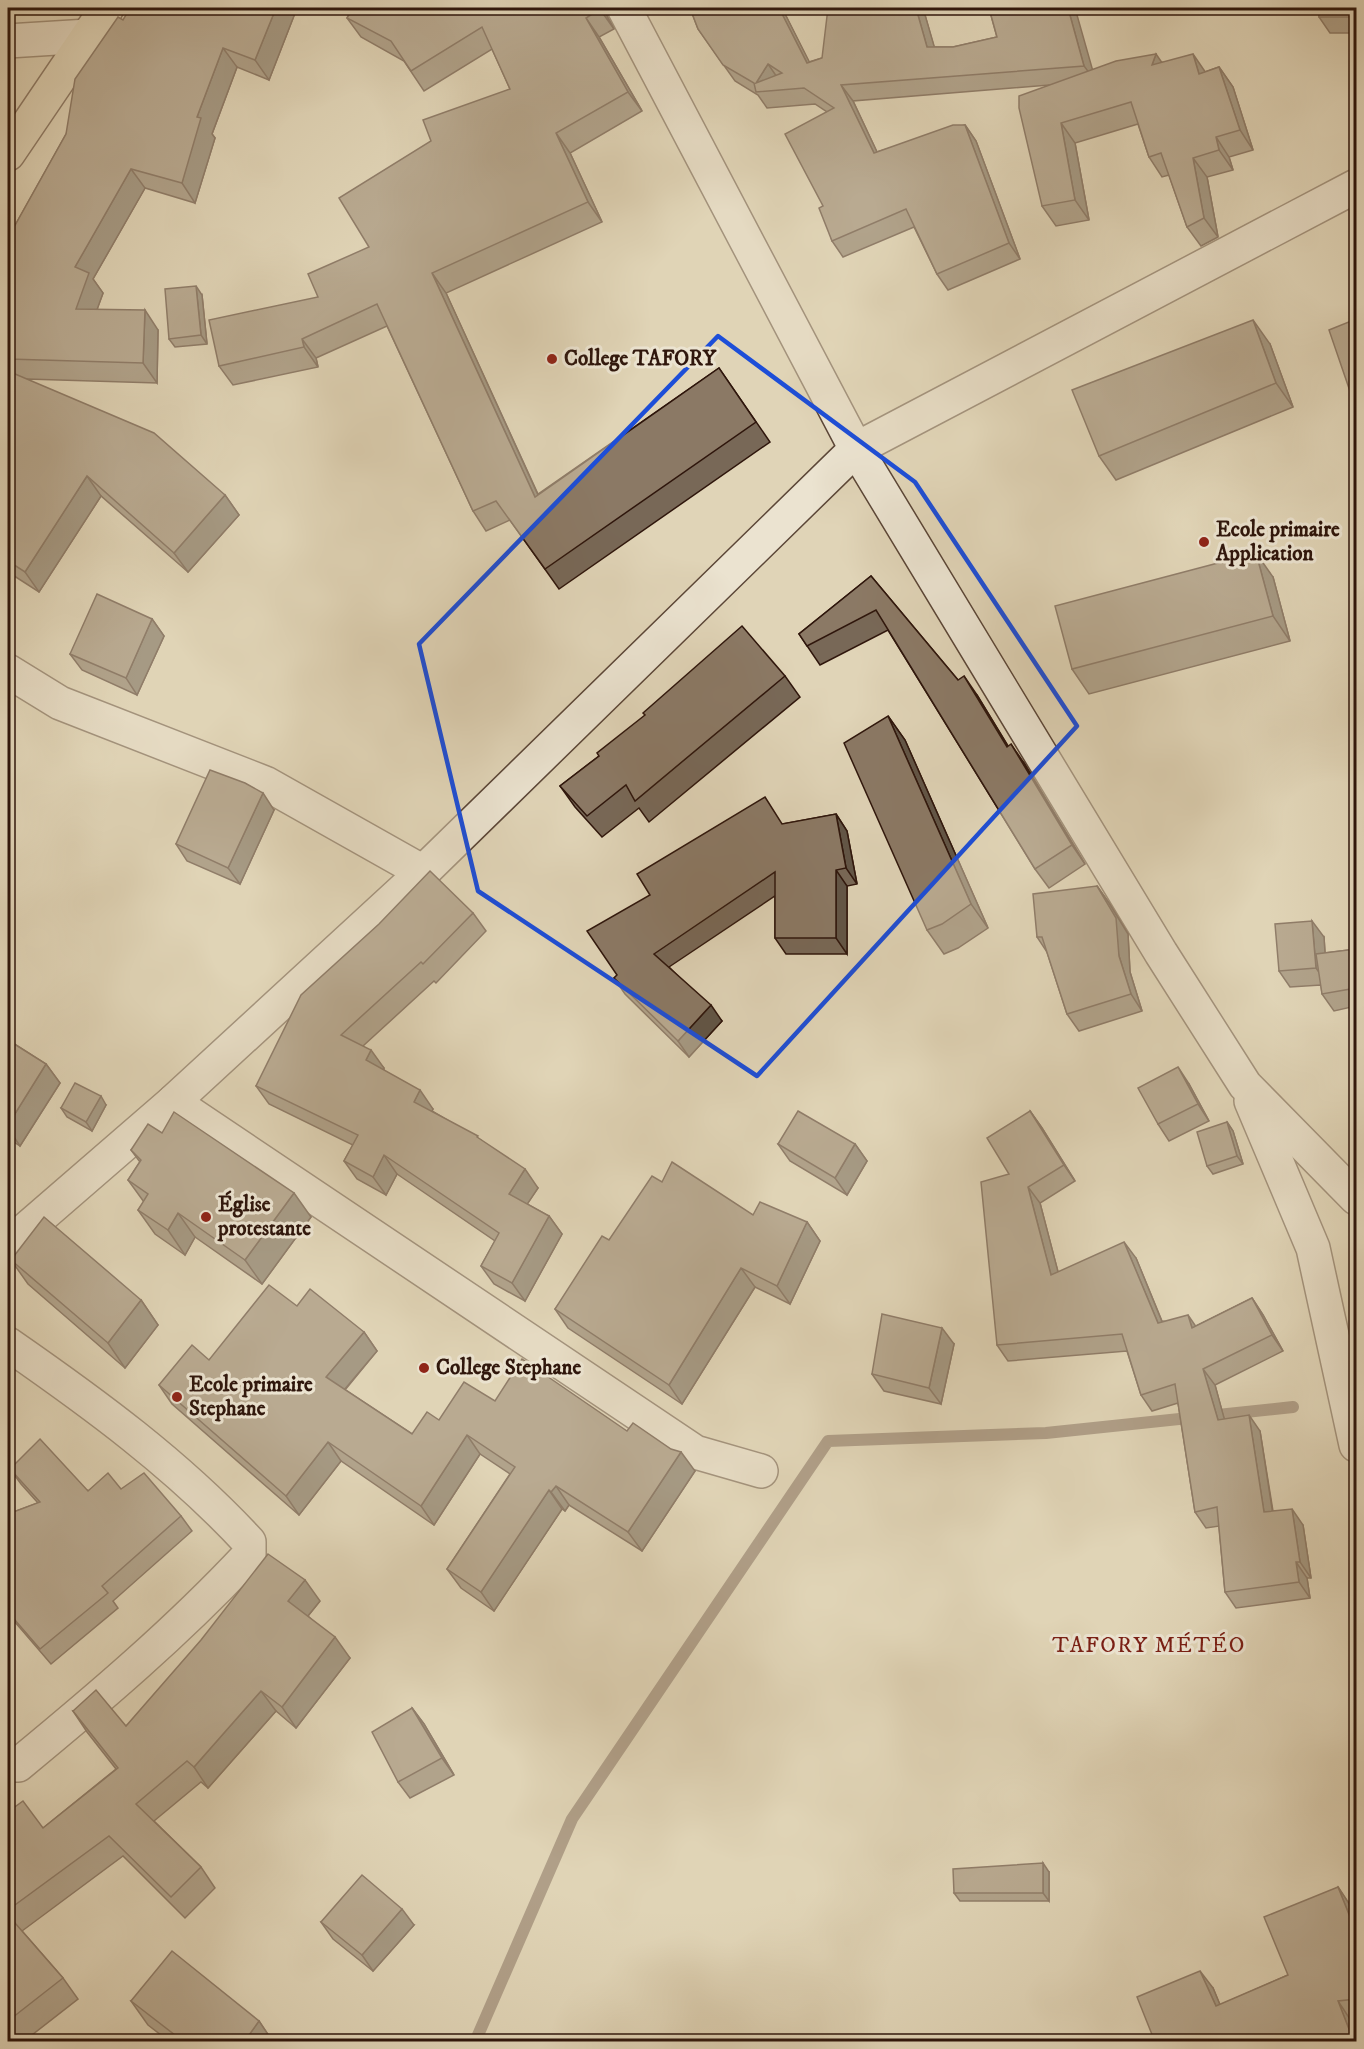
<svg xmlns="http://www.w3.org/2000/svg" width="1364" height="2049" font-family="'IM FELL DW Pica',serif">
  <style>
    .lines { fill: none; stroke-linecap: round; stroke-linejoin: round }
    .stream { stroke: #756150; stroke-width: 12 }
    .minor-casing { stroke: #5b4637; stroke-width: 36 }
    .major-casing { stroke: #2f160c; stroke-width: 36 }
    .minor { stroke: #ebe3d0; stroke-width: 33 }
    .major { stroke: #e0d4b7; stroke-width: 33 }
    .wall { fill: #786857; stroke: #2f160c; stroke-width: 1.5 }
    .shaded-wall { fill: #615547; stroke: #2f160c; stroke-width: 1.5 }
    .building { fill: #8b7965; stroke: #2f160c; stroke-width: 1.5; fill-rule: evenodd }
    .marked { fill: none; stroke: #1d4ed8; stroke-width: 4.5; stroke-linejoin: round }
    .poi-dot { fill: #8f2418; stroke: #ebe3d0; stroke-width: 2 }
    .labels { text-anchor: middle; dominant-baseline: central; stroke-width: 6; stroke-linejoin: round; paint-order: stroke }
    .poi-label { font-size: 21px; font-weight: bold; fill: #2f160c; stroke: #ebe3d0; text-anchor: start }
    .neighbourhood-label { font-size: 22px; letter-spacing: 1.5px; fill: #7a1f14; stroke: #ebe3d0 }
  </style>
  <rect width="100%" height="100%" fill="#e0d4b7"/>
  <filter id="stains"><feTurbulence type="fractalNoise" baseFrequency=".00333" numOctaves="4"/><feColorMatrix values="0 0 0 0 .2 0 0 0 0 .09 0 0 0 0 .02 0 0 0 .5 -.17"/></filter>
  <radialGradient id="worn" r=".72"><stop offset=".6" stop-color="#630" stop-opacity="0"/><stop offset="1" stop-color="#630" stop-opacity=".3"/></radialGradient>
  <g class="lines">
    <path class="stream" d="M475 2042 572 1819 828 1441 1046 1433 1293 1407"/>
    <defs>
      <g id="minor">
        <path d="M624 8 856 449 1161 953 1245 1085 1356 1198"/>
        <path d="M8 41 88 36"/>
        <path d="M8 671 60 703 265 783 423 872"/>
        <path d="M1251 1101 1313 1248 1356 1445"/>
        <path d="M173 1102 695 1452 761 1471"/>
        <path d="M8 1245 173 1102 423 872 856 449 1356 186"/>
        <path d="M8 1344C93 1403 178 1465 249 1542V1555C177 1632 98 1699 18 1765L8 1764"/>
      </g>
      <path id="major" d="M8 154 107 8"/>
    </defs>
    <use href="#minor" class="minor-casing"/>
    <use href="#major" class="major-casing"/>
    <use href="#minor" class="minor"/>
    <use href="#major" class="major"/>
  </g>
  <g class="wall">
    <path d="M297 8 269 80 237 67 212 134 215 138 195 203 145 188 93 279 103 293 97 309 158 330 157 383 26 379 225 495 239 515 188 572 101 496 39 592 8 572V238L66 134 123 20Z"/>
    <path d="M353 8H605L607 16 614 29 599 37 642 111 570 153 602 222 446 293 538 494 719 368 770 442 559 589 510 520 486 531 473 511 387 326 316 358 318 367 233 385 219 366 318 297 369 247 431 141 510 89 492 49 424 91 404 61 361 37 347 18Z"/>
    <path d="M690 8H782L809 62 822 58 923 8 934 47H953L997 37 989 8 1092 70 1161 62 1205 72 1219 67 1233 87 1253 150 1229 157 1233 170 1207 177 1218 237 1201 246 1187 227 1169 175 1162 177 1149 157 1138 124 1075 143 1089 220 1056 226 1042 206 1049 85 853 101 877 152 965 125 976 141 1020 259 948 290 937 274 914 227 843 257 832 241 823 206 827 112 815 104 767 108 758 95 735 81 698 29Z"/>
    <path d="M1356 8V33H1330L1319 17Z"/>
    <path d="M202 295 207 344 175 347 169 339Z"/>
    <path d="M1356 319V403L1352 397Z"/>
    <path d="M1270 344 1293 407 1116 480 1099 456Z"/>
    <path d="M871 576 958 680 977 695 1008 746 1024 763 1085 864 1049 888 1035 869 888 630 820 665 799 634Z"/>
    <path d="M1273 577 1290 641 1089 694 1072 669Z"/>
    <path d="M152 619 164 636 137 695 82 670 70 654Z"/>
    <path d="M785 676 800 697 649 822 639 808 602 837 575 807 560 786 599 756 645 716Z"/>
    <path d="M888 716 905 740 988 928 958 948 944 954 927 930Z"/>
    <path d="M274 810 240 884 187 861 176 844Z"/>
    <path d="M836 814 847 831 857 884 847 886V954H786L775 938V896L669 967 722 1021 689 1057 625 994 614 978 783 824Z"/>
    <path d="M1097 886 1109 903 1128 934 1130 972 1142 1011 1079 1031 1067 1014 1047 952 1037 937Z"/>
    <path d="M473 913 486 931 436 983 434 981 363 1046 384 1068V1070L433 1109 432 1111 481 1140 538 1188 527 1204 549 1216 562 1234 525 1301 494 1284 481 1266 495 1241 397 1174 386 1195 357 1179 344 1161 353 1145 269 1104 256 1086Z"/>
    <path d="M1324 937 1325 953 1356 949V1006L1334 1011 1322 994 1321 985 1290 987 1279 971Z"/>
    <path d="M8 1040 46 1064 60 1083 20 1146 8 1138Z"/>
    <path d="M1189 1084 1209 1121 1169 1141 1158 1124Z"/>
    <path d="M106 1105 92 1131 67 1117 61 1108Z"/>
    <path d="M1030 1111 1042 1128 1075 1181 1040 1203 1058 1272 1136 1258 1162 1321 1196 1326 1252 1298 1263 1315 1283 1351 1215 1385 1224 1419 1260 1431 1273 1511 1303 1525 1311 1578H1307L1310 1598 1236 1608 1225 1592 1219 1526 1206 1528 1195 1512 1178 1403 1152 1411 1141 1395 1127 1351 1008 1361 997 1345 1009 1174Z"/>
    <path d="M1227 1122 1233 1131 1243 1164 1213 1174 1207 1166Z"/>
    <path d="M162 1133 311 1217 262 1284 195 1237 185 1255 155 1234 138 1210 144 1202 128 1180 140 1162 131 1150Z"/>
    <path d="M778 1144H855L867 1161 847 1195 790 1161Z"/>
    <path d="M662 1182 753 1215 807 1222 820 1241 790 1304 755 1287 682 1404 568 1328 555 1309 609 1240Z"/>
    <path d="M11 1260 141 1300 158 1325 125 1368 28 1284Z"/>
    <path d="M297 1306 364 1332 377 1351 345 1390 412 1434 439 1420 495 1401 627 1431 695 1471 642 1551 569 1505 565 1511 562 1509 494 1611 461 1588 447 1569 510 1474 480 1454 434 1525 341 1461 299 1515 172 1404 159 1385 209 1360Z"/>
    <path d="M954 1344 941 1404 884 1391 872 1374Z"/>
    <path d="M10 1469 181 1516 192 1531 113 1601 118 1608 51 1664 8 1614V1514L38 1503 21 1484Z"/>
    <path d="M320 1601 308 1616 350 1658 296 1728 276 1711 208 1788 201 1782 154 1821 201 1867 215 1888 185 1918 123 1856 22 1931 63 1978 78 1999 23 2042H8V1812L43 1828 116 1769 87 1732 73 1711 126 1726Z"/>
    <path d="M412 1708 424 1724 454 1775 410 1798 398 1782Z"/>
    <path d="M1049 1872V1901H960L954 1893Z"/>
    <path d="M1338 1887 1350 1905 1356 1920V2018L1155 2042 1213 1988 1220 2005 1288 1975Z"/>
    <path d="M321 1922 414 1925 373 1971 333 1939Z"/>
    <path d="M131 2001 259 2021 273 2042H170L148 2025Z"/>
  </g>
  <g class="shaded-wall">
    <path d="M276 8H297L269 80 255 60Z"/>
    <path d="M599 8H605L607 16 614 29Z"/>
    <path d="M779 8H782L818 79 807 63Z"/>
    <path d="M916 8H923L939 63 927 47Z"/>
    <path d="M1068 8H1075L1096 82 1084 66Z"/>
    <path d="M1349 8H1356V28L1349 17Z"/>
    <path d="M586 18 599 37 642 111 628 92Z"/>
    <path d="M223 48 237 67 212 134 215 138 195 203 182 183 197 117Z"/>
    <path d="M1156 54 1169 73 1152 65Z"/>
    <path d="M1193 54 1206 73 1199 74Z"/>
    <path d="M768 64 779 80 756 83Z"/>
    <path d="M1219 67 1233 87 1253 150 1240 130Z"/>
    <path d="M841 85 853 101 885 169 874 153Z"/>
    <path d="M1061 123 1075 143 1089 220 1075 200Z"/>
    <path d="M965 125 976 141 1020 259 1009 243Z"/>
    <path d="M556 133 570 153 602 222 588 202Z"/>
    <path d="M1216 137 1229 157 1233 170 1219 150Z"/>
    <path d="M1193 158 1207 177 1218 237 1204 218Z"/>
    <path d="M131 169 145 188 93 279 103 293 90 329 76 309 75 267Z"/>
    <path d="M432 273 446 293 548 517 535 497Z"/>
    <path d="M196 286 202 295 207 344 201 335Z"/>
    <path d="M145 310 158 330 157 383 143 363Z"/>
    <path d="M1253 320 1270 344 1293 407 1276 383Z"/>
    <path d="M302 339 316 358 318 367 304 347Z"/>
    <path d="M87 476 101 496 39 592 25 572Z"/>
    <path d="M225 495 239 515 188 572 174 553Z"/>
    <path d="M1256 553 1273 577 1290 641 1273 616Z"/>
    <path d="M152 619 164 636 137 695 126 678Z"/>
    <path d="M964 676 977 695 1020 766 1007 747Z"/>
    <path d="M888 716 905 740 988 928 971 904Z"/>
    <path d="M1011 744 1024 763 1085 864 1072 845Z"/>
    <path d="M263 793 274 810 240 884 228 868Z"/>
    <path d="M836 814 847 831 857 884 846 868Z"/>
    <path d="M836 870 847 886V954L836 938Z"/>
    <path d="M1097 886 1109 903 1128 934 1130 972 1142 1011 1131 994Z"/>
    <path d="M1312 921 1324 937 1327 984 1316 968Z"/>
    <path d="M711 1005 722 1021 689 1057 678 1041Z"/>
    <path d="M371 1050 384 1068 379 1079 366 1060Z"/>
    <path d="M46 1064 60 1083 20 1146 8 1128V1125Z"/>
    <path d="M1178 1067 1189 1084 1209 1121 1198 1104Z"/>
    <path d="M420 1090 433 1109 427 1120 414 1102Z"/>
    <path d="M101 1096 106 1105 92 1131 86 1122Z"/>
    <path d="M1030 1111 1042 1128 1075 1181 1064 1165Z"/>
    <path d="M1227 1122 1233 1131 1243 1164 1237 1156Z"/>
    <path d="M855 1144 867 1161 847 1195 835 1178Z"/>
    <path d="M384 1155 397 1174 386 1195 373 1177Z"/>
    <path d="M525 1169 538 1188 522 1212 509 1194Z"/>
    <path d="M1028 1187 1040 1203 1063 1291 1051 1275Z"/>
    <path d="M294 1193 311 1217 262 1284 245 1260Z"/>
    <path d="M178 1213 195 1237 185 1255 168 1230Z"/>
    <path d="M549 1216 562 1234 525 1301 512 1283Z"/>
    <path d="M807 1222 820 1241 790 1304 777 1286Z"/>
    <path d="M1124 1242 1136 1258 1169 1339 1158 1323Z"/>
    <path d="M741 1268 755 1287 682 1404 669 1385Z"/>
    <path d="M1252 1298 1263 1315 1283 1351 1272 1335Z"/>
    <path d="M141 1300 158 1325 125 1368 108 1343Z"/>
    <path d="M1188 1315 1199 1331 1192 1328Z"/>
    <path d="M942 1328 954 1344 941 1404 929 1388Z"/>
    <path d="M364 1332 377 1351 339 1396 326 1377Z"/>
    <path d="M1203 1369 1215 1385 1229 1436 1218 1420Z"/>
    <path d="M1249 1415 1260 1431 1275 1528 1264 1512Z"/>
    <path d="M467 1435 480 1454 434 1525 421 1506Z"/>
    <path d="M328 1442 341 1461 299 1515 286 1496Z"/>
    <path d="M681 1452 695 1471 642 1551 628 1532Z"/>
    <path d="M556 1486 569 1505 565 1511 551 1492Z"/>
    <path d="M549 1490 562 1509 494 1611 481 1592Z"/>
    <path d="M1292 1509 1303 1525 1311 1578 1300 1562Z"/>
    <path d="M1296 1562 1307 1578 1310 1598 1299 1582Z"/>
    <path d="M305 1580 320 1601 303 1622 288 1601Z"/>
    <path d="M335 1637 350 1658 296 1728 282 1707Z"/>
    <path d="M261 1691 276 1711 208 1788 194 1767Z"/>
    <path d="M412 1708 424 1724 454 1775 442 1758Z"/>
    <path d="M1043 1863 1049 1872V1901L1043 1893Z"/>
    <path d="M1338 1887 1350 1905 1356 1920V1932Z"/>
    <path d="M402 1909 414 1925 373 1971 362 1955Z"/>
    <path d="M1200 1971 1213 1988 1228 2024 1216 2006Z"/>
    <path d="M1338 2001 1350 2019 1356 2035V2042H1354Z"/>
    <path d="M259 2021 273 2042H244Z"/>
  </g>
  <g class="building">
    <path d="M130 8H276L255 60 223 48 197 117 201 118 182 183 131 169 75 267 89 273 76 309 145 310 143 363 8 359V238L66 134 75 79 118 17 123 20Z"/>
    <path d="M353 8H599L600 9 586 18 628 92 556 133 588 202 432 273 535 497 719 368 756 422 545 569 496 501 473 511 377 304 302 339 304 347 219 366 209 320 318 297 308 274 369 247 339 198 431 141 423 120 510 89 482 27 411 71 391 41 347 18Z"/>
    <path d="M690 8H779L807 63 822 58 828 8H916L927 47H953L997 37 989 8H1068L1084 66 841 85 874 153 953 125H965L1009 243 937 274 906 209 832 241 819 208 823 206 785 134 834 108 804 88 756 92 754 83 723 65 698 29ZM768 64 782 73 756 83Z"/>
    <path d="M1318 8H1349V17H1319Z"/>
    <path d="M1156 54 1152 65 1193 54 1199 74 1219 67 1240 130 1216 137 1219 150 1193 158 1204 218 1187 227 1161 153 1149 157 1131 102 1061 123 1075 200 1042 206 1019 108V96L1116 61Z"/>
    <path d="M196 286 201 335 169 339 165 289Z"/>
    <path d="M1356 319V396L1352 397 1329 330Z"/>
    <path d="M1253 320 1276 383 1099 456 1072 390Z"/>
    <path d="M8 371 154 433 225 495 174 553 87 476 25 572 8 561Z"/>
    <path d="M1354 529H1356V539Z"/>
    <path d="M1256 553 1273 616 1072 669 1055 606Z"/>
    <path d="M871 576 958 680 964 676 1007 747 1011 744 1072 845 1035 869 876 610 807 646 799 634Z"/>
    <path d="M97 594 152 619 126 678 70 654Z"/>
    <path d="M742 626 785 676 635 801 626 785 587 816 560 786 599 756 597 753 645 715 643 713Z"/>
    <path d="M888 716 971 904 942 924 927 930 844 743Z"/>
    <path d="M210 770 245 783 263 793 228 868 176 844Z"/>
    <path d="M765 797 782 824 836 814 846 868 836 870V938H775V872L654 954 711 1005 678 1041 614 978 617 975 587 931 650 895 637 874Z"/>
    <path d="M430 871 473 913 423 964 421 962 341 1035 371 1050 366 1060 420 1090 414 1102 478 1136 477 1137 525 1169 509 1194 549 1216 512 1283 481 1266 499 1233 384 1155 373 1177 344 1161 358 1135 256 1086 301 995 379 924Z"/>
    <path d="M1097 886 1116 918 1119 956 1131 994 1067 1014 1042 937H1037L1033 894Z"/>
    <path d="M1312 921 1316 968 1279 971 1275 924Z"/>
    <path d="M1356 949V988L1322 994 1316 954Z"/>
    <path d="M8 1040 46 1064 8 1125Z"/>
    <path d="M1178 1067 1198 1104 1158 1124 1138 1088Z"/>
    <path d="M75 1083 101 1096 86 1122 61 1108Z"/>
    <path d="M798 1111 855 1144 835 1178 778 1144Z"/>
    <path d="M1030 1111 1064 1165 1028 1187 1051 1275 1124 1242 1158 1323 1188 1315 1192 1328 1252 1298 1272 1335 1203 1369 1218 1420 1249 1415 1264 1512 1292 1509 1300 1562H1296L1299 1582 1225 1592 1217 1507 1195 1512 1175 1384 1141 1395 1122 1334 997 1345 981 1182 1009 1174 987 1138Z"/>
    <path d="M174 1112 294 1193 245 1260 178 1213 168 1230 138 1210 148 1194 128 1180 141 1160 131 1150 148 1124 162 1133Z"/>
    <path d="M1227 1122 1237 1156 1207 1166 1197 1132Z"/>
    <path d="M672 1162 753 1215 760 1202 807 1222 777 1286 741 1268 669 1385 555 1309 602 1236 609 1240 652 1176 662 1182Z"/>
    <path d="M44 1217 141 1300 108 1343 11 1260Z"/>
    <path d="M269 1285 297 1306 310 1289 364 1332 326 1377 412 1434 427 1412 439 1420 464 1382 495 1401 522 1359 627 1431 633 1423 671 1449 681 1452 628 1532 556 1486 551 1492 549 1490 481 1592 447 1569 515 1467 467 1435 421 1506 328 1442 286 1496 159 1385 192 1345 209 1360Z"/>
    <path d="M882 1314 942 1328 929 1388 872 1374Z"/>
    <path d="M40 1439 88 1491 108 1473 121 1489 144 1473 181 1516 102 1586 108 1593 40 1649 8 1612V1514L40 1502 10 1469Z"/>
    <path d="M268 1554 305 1580 288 1601 335 1637 282 1707 261 1691 194 1767 187 1761 136 1804 201 1867 171 1897 109 1836 8 1910V1812L23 1801 43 1828 118 1768 73 1711 96 1690 126 1726 201 1640Z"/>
    <path d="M412 1708 442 1758 398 1782 372 1732Z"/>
    <path d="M1043 1863V1893H954L953 1869Z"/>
    <path d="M362 1875 402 1909 362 1955 321 1922Z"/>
    <path d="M1338 1887 1356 1932V1999L1338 2001 1354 2042H1155L1137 1997 1200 1971 1216 2006 1288 1975 1264 1917Z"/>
    <path d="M8 1915 63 1978 8 2021Z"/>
    <path d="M172 1951 259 2021 244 2042H184L131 2001Z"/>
  </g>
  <path d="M0 0H1364V2049H0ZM718 336 915 482 1077 726 757 1076 478 891 419 644Z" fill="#e0d4b7" fill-opacity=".55" fill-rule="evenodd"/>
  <path class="marked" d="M718 336 915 482 1077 726 757 1076 478 891 419 644Z"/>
  <g class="poi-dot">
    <circle cx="552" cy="359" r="6"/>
    <circle cx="1204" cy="542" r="6"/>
    <circle cx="206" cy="1217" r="6"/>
    <circle cx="424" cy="1368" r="6"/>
    <circle cx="177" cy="1397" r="6"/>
  </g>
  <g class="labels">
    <g class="poi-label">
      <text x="564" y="359">College TAFORY</text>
      <text x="1216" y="530">Ecole primaire<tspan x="1216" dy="24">Application</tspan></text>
      <text x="218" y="1205">Église<tspan x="218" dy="24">protestante</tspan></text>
      <text x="436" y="1368">College Stephane</text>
      <text x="189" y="1385">Ecole primaire<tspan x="189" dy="24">Stephane</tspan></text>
    </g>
    <g class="neighbourhood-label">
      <text x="1149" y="1645">TAFORY MÉTÉO</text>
    </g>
  </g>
  <rect width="1364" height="2049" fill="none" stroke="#e0d4b7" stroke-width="30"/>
  <rect x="9" y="9" width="1346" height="2031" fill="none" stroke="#2f160c" stroke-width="3"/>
  <rect x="15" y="15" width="1334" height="2019" fill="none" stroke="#2f160c" stroke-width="1.5"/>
  <rect width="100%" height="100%" filter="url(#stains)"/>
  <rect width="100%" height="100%" fill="url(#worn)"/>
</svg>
